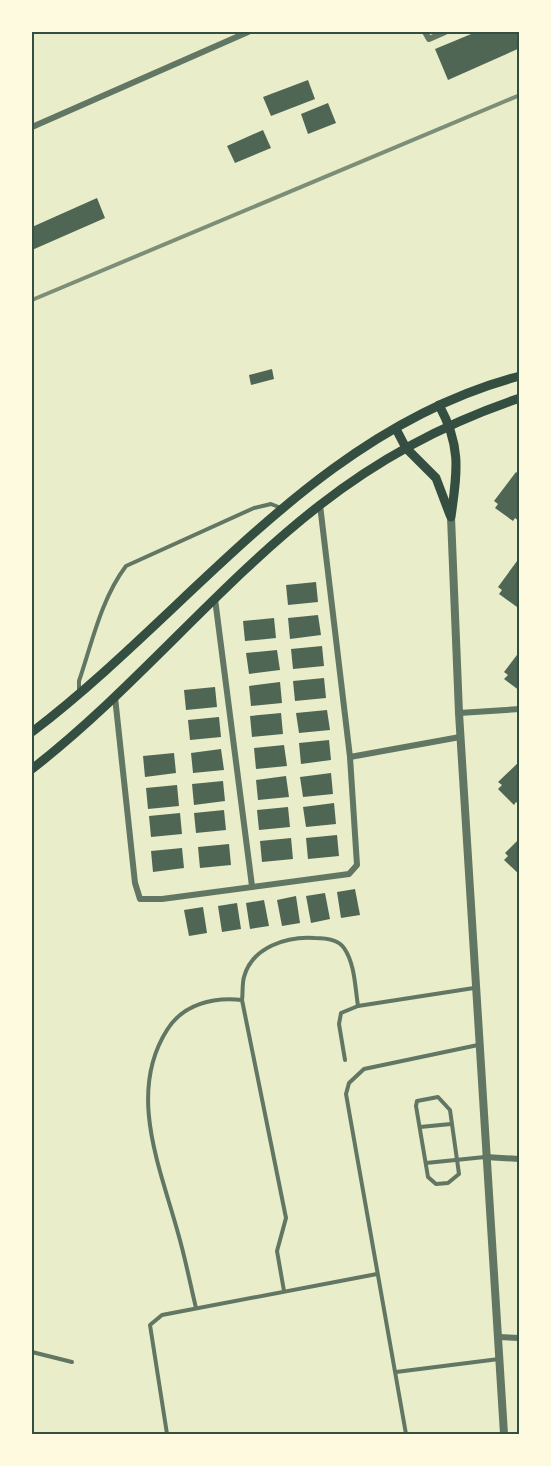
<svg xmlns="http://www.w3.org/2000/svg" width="551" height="1466" font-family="Montserrat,sans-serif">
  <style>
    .building { fill: #4f6655 }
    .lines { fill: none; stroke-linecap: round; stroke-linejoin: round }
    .service { stroke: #617663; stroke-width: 4 }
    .minor { stroke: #617663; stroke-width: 6 }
    .tertiary { stroke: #617663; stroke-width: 8 }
    .secondary { stroke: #344e41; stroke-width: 9 }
    .rail { stroke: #7c8e77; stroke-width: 4 }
    .neatline { fill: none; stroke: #344e41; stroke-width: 2 }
  </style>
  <rect width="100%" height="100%" fill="#e9edc9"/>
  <g class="building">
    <path d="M476 32H520V48L448 80 435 49Z"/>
    <path d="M308 80 315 99 271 116 263 97Z"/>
    <path d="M328 103 336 123 308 134 301 114Z"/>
    <path d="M263 130 271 148 235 163 227 146Z"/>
    <path d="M97 198 105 218 32 250V227Z"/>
    <path d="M272 369 274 379 251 385 249 375Z"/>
    <path d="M516 472 520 475V522L515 518 513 521 495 508 498 504 494 501Z"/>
    <path d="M520 557V604L517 607 499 594 502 590 498 587Z"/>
    <path d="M316 582 318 602 288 605 286 585Z"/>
    <path d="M318 615 321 635 290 639 288 618Z"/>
    <path d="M274 618 276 638 245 641 243 621Z"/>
    <path d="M322 646 324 666 293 669 291 649Z"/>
    <path d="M277 650 280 670 249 674 246 653Z"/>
    <path d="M520 651V691L504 679 508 675 504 672Z"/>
    <path d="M324 678 326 698 295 701 293 681Z"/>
    <path d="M280 682 282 703 251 706 249 686Z"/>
    <path d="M215 687 217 707 186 710 184 690Z"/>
    <path d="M327 710 330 730 299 733 296 713Z"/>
    <path d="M281 713 283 734 252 737 250 716Z"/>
    <path d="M219 717 221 737 190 740 188 720Z"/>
    <path d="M329 740 331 760 301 764 299 743Z"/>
    <path d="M284 745 287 766 256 769 254 748Z"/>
    <path d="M221 749 224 770 193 773 191 753Z"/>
    <path d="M174 753 176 773 145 777 143 756Z"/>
    <path d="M520 761V805L516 802 514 805 498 789 502 785 498 782Z"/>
    <path d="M331 773 333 794 303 797 300 777Z"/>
    <path d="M286 776 289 797 258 800 256 780Z"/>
    <path d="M223 781 225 801 194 805 192 784Z"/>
    <path d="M177 785 179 806 148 809 146 788Z"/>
    <path d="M334 803 336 824 306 827 303 807Z"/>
    <path d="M288 807 290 827 259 830 257 810Z"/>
    <path d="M224 810 226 830 196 833 194 813Z"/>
    <path d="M180 813 182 834 151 837 149 816Z"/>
    <path d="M337 835 339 856 308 859 306 838Z"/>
    <path d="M291 838 293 859 262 862 260 841Z"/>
    <path d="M520 838V875L504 860 508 856 505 853Z"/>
    <path d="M229 844 231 865 200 868 198 847Z"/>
    <path d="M182 848 184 868 153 872 151 851Z"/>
    <path d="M355 889 360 915 341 918 337 892Z"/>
    <path d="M325 893 330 919 311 923 306 896Z"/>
    <path d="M296 896 300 923 282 926 277 900Z"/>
    <path d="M264 900 269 926 250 929 246 903Z"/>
    <path d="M237 903 241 929 222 932 218 906Z"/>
    <path d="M203 907 207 933 189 936 184 910Z"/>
  </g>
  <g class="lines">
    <g class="service">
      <path d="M79 692V681C92 643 101 599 126 566L254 508 271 504 281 508"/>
      <path d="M345 1060 339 1024 341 1013 358 1006 474 988"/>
      <path d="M438 1097 450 1110 459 1174 448 1183 436 1184 428 1177 416 1106 417 1101Z"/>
      <path d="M420 1127 451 1124"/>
      <path d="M426 1163 485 1157"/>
      <path d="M284 1291 277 1251 286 1218 242 1000C243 993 242 984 244 977 252 947 287 936 315 938 325 938 338 939 344 948 355 964 355 987 358 1006"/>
      <path d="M196 1308C190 1283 185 1257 178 1233 160 1167 127 1093 167 1030 183 1004 213 997 242 1000"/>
      <path d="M32 1352 72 1362"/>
      <path d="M396 1372 499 1359"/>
      <path d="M167 1434 150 1325 162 1315 377 1274"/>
      <path d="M406 1434 346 1094 349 1083 364 1069 478 1045"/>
    </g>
    <g class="minor">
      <path d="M425 32 429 39 445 32"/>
      <path d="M32 127 248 32"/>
      <path d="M215 599 252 886"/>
      <path d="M115 697 135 883 140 899H162L349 874 357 865 350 757 320 505"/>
      <path d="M459 713 520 709"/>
      <path d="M350 757 460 737"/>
      <path d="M485 1157 520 1159"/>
      <path d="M498 1337 520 1338"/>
    </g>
    <path class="tertiary" d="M451 517 459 713 504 1434"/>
    <g class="secondary">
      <path d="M439 405C462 447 457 472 451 517"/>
      <path d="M396 429 406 448 436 478 450 515"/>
      <path d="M32 732C191 611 316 429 520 376"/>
      <path d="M32 769C135 689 217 585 320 505 380 458 448 422 520 398"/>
    </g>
    <path class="rail" d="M32 300 520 95"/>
  </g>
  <rect width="551" height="1466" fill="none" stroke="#fefae0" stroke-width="66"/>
  <rect x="33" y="33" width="485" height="1400" class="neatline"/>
</svg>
